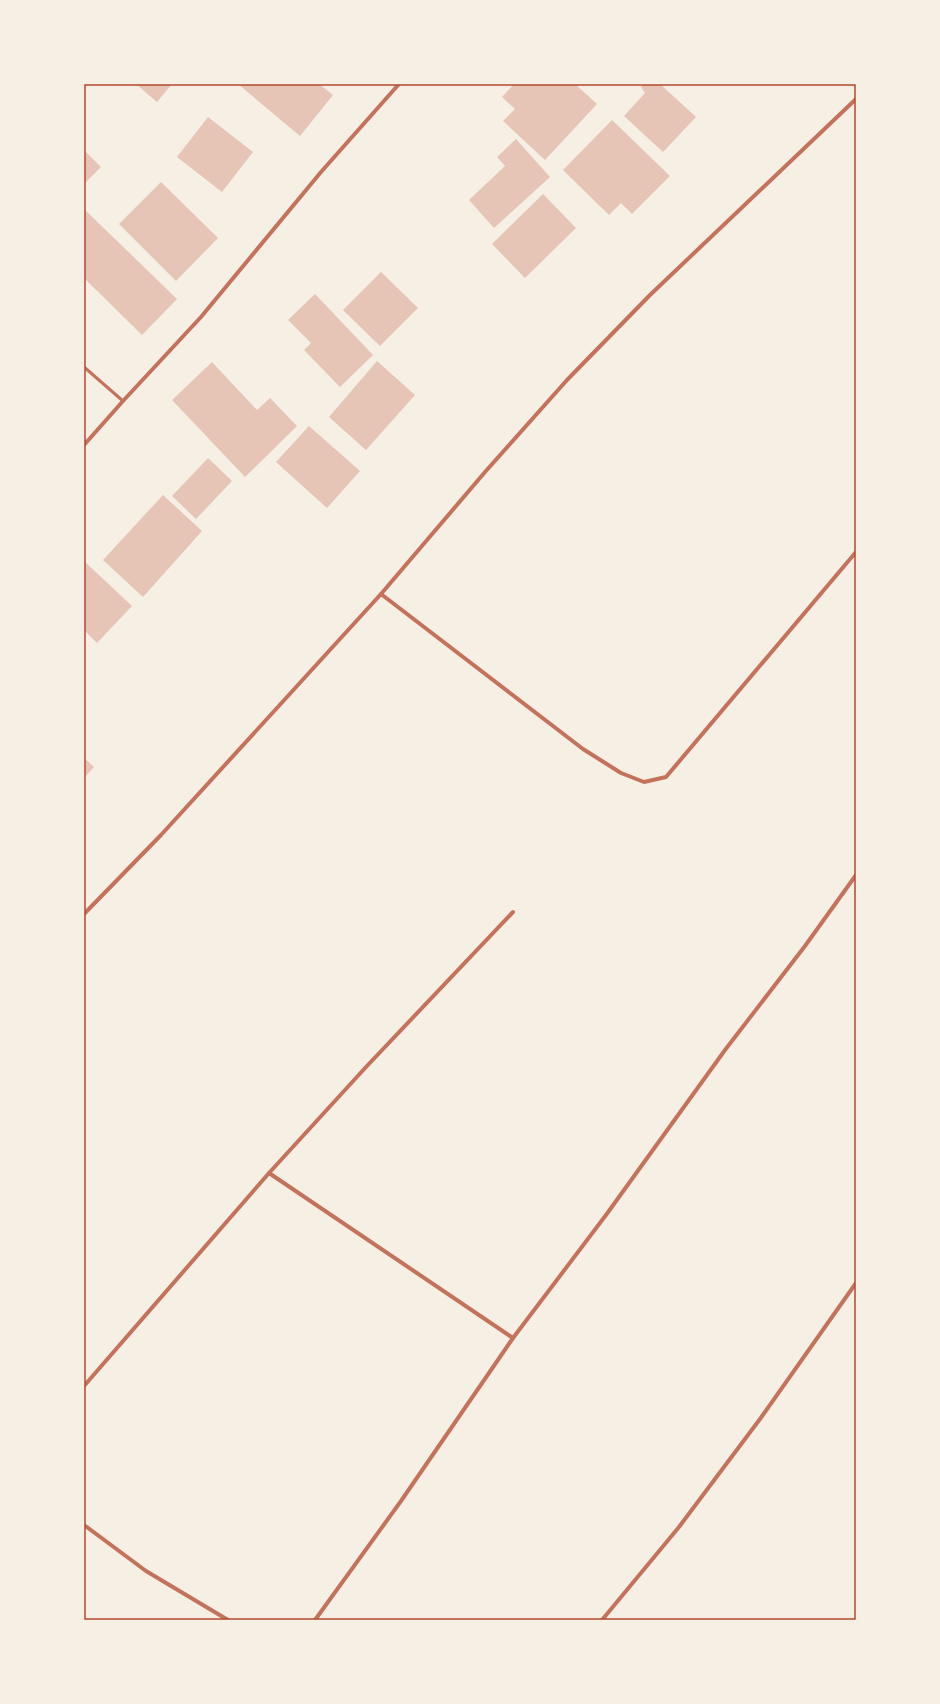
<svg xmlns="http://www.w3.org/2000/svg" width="940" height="1704" font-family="'IBM Plex Sans',sans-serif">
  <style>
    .building { fill: #e6c5b7 }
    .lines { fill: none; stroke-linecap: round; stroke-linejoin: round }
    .service { stroke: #c5725c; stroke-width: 3 }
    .minor { stroke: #c5725c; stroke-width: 4 }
    .neatline { fill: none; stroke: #b5482f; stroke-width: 1.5 }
  </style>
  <rect width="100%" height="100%" fill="#f6efe4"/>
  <g class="building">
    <path d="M136 84H172L157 102Z"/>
    <path d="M238 84H319L333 95 300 136Z"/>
    <path d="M514 84H575L597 104 545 160 503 121 515 109 502 97Z"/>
    <path d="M644 84H660L696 117 663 152 624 116 645 93 641 87Z"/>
    <path d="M208 117 253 152 222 192 177 157Z"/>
    <path d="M612 120 670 176 632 214 621 203 609 215 563 170Z"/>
    <path d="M516 139 550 177 494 228 469 200 505 166 497 157Z"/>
    <path d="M84 150 101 167 84 184Z"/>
    <path d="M161 182 218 238 176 281 119 224Z"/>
    <path d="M543 194 576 228 525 278 492 244Z"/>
    <path d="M84 209 177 299 142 335 84 278Z"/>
    <path d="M381 272 418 308 380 346 343 310Z"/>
    <path d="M315 294 373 355 340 387 304 350 311 343 288 320Z"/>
    <path d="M377 361 415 395 366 450 329 417Z"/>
    <path d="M212 362 257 410 270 398 297 426 245 477 172 400Z"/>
    <path d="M309 426 360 471 327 508 276 462Z"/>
    <path d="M208 458 232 481 196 519 172 496Z"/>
    <path d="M163 495 202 531 143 597 103 560Z"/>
    <path d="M84 561 132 606 97 643 84 630Z"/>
    <path d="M84 758 94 767 84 778Z"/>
  </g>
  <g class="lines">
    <path class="service" d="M84 367 123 401"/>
    <g class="minor">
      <path d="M84 445 123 401 201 317 321 172 399 84"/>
      <path d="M381 594 583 749 621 773 644 782 666 777 856 552"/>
      <path d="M84 914 161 835 381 594 485 472 567 380 650 295 856 99"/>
      <path d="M269 1173 513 1338"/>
      <path d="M84 1386 269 1173 366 1067 513 912"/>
      <path d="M84 1525 146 1571 228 1620"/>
      <path d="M315 1620 401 1501 513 1338 606 1215 725 1050 805 946 856 875"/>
      <path d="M602 1620 679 1527 760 1419 856 1283"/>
    </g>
  </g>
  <rect width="940" height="1704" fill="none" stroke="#f6efe4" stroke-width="170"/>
  <rect x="85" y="85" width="770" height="1534" class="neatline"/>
</svg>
